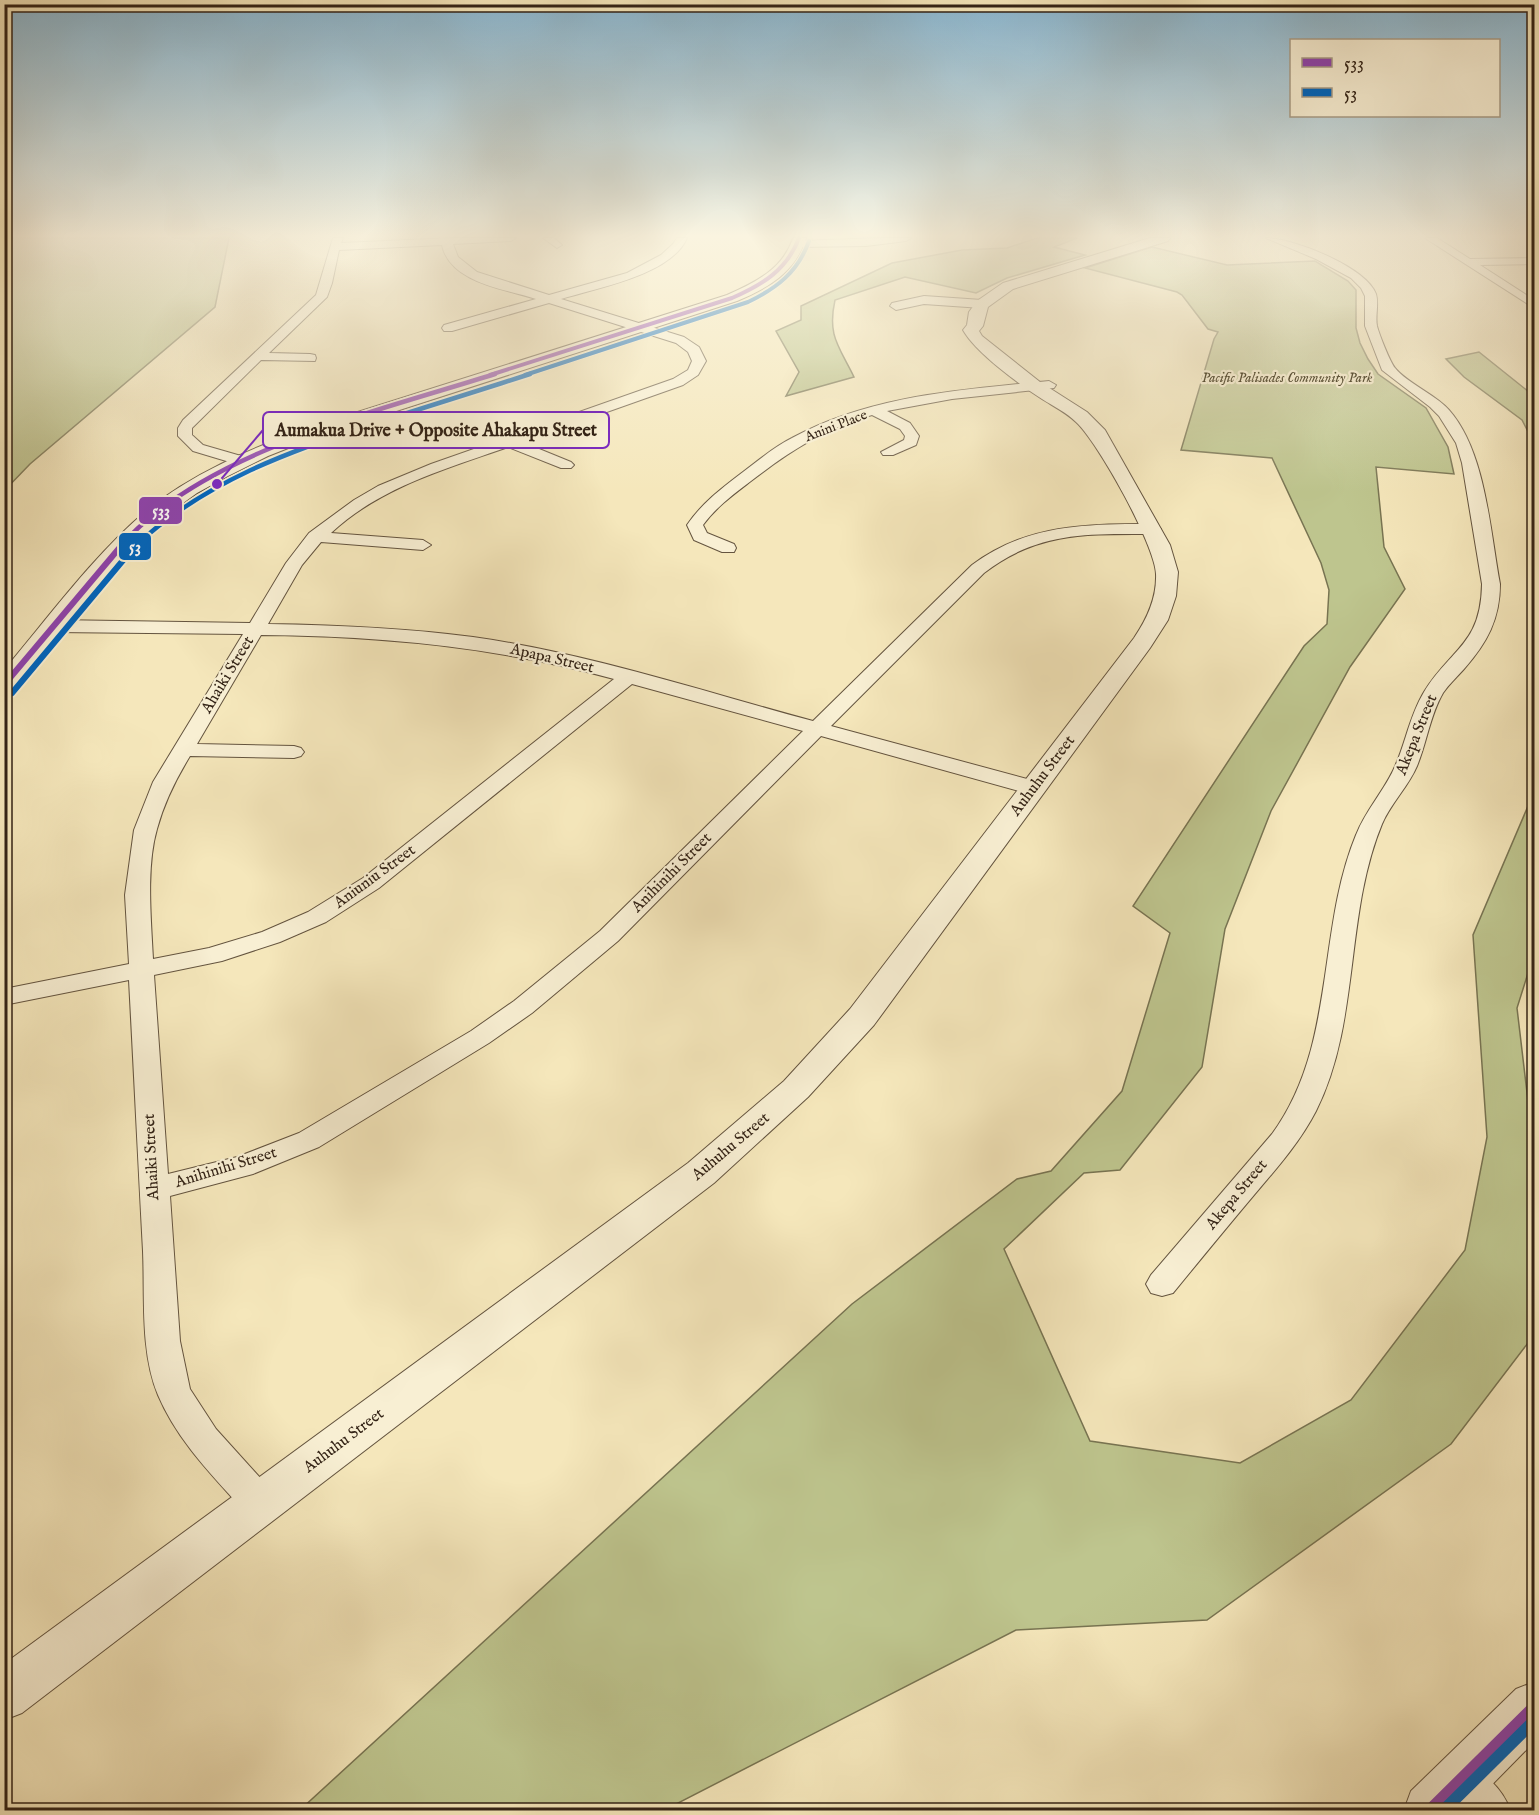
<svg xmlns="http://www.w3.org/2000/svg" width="1539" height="1815" font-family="'IM FELL English',serif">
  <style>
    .green { fill: #bec58e; stroke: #787452; stroke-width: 1.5 }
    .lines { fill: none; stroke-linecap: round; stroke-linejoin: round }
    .minor-casing { stroke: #64543f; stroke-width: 2 }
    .tertiary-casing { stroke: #64543f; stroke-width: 2 }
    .minor { fill: #f8efd3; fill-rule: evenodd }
    .tertiary { fill: #f8efd3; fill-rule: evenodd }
    .bus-1-far3-casing { stroke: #f8efd3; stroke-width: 6 }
    .bus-1-far2-casing { stroke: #f8efd3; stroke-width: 8 }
    .bus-1-far1-casing { stroke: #f8efd3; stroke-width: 10 }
    .bus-1-casing { stroke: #f8efd3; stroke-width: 16 }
    .bus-2-far3-casing { stroke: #f8efd3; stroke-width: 6 }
    .bus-2-far2-casing { stroke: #f8efd3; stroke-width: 8 }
    .bus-2-far1-casing { stroke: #f8efd3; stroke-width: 10 }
    .bus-2-casing { stroke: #f8efd3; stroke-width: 16 }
    .bus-1-far3 { stroke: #8e44ad; stroke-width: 4 }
    .bus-1-far2 { stroke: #8e44ad; stroke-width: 4.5 }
    .bus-1-far1 { stroke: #8e44ad; stroke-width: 6 }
    .bus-1 { stroke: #8e44ad; stroke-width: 12 }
    .bus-2-far3 { stroke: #0065bd; stroke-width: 4 }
    .bus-2-far2 { stroke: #0065bd; stroke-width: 4.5 }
    .bus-2-far1 { stroke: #0065bd; stroke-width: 6 }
    .bus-2 { stroke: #0065bd; stroke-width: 12 }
    .labels { text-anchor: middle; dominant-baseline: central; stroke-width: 4.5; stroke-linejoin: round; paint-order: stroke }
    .far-park-label { font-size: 14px; font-style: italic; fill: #5d543a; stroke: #f8efd3 }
    .far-street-label { font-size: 14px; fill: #332316; stroke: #f8efd3 }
    .street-label { font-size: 16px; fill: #332316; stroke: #f8efd3 }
    .leader { fill: none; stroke: #7b2cbf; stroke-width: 2 }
    .callout-dot { fill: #7b2cbf; stroke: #f8efd3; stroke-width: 2 }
    .callout { fill: #f8efd3; stroke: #7b2cbf; stroke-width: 2 }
    .callout-label { font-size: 18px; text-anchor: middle; font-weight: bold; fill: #332316 }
    .line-badge { stroke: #f8efd3; stroke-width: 2 }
    .badge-label { font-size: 16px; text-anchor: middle; font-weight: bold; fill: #fff }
  </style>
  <rect width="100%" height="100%" fill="#f5e7bb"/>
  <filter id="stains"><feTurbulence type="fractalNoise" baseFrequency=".00333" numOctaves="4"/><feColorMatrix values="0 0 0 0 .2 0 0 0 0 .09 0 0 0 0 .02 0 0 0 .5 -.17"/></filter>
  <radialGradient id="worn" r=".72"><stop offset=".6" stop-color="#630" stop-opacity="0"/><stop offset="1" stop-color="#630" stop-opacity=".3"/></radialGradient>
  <g class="green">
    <path d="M5 238H229L215 307 30 464 5 490Z"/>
    <path d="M1037 238H1077L1054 247 1085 255 1007 278 976 293 905 277 835 300C827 336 839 346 854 377L786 396 799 372 776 331 801 320V306L892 263 962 250 1007 248Z"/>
    <path d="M1152 247 1227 265 1315 261 1348 281 1356 290V328L1360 343 1368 359 1378 374 1426 408 1448 447 1454 474 1376 467 1384 547 1405 589 1350 667 1271 811 1225 929 1202 1067 1120 1170 1084 1173 1004 1249 1090 1441 1240 1463 1351 1400 1465 1250 1487 1137 1473 935 1534 792V954L1517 1008 1534 1152V1335L1451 1444 1207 1620 1016 1630 676 1804 672 1810H300L852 1304 1017 1179 1051 1171 1122 1091 1170 933 1133 906 1304 646 1327 624 1329 590 1321 563 1272 458 1181 450 1214 339 1218 332 1208 329 1182 295 1177 292 1085 268Z"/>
    <path d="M1479 352 1534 396V443L1522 420 1464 377 1446 359Z"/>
  </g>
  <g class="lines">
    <defs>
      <g id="minor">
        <path d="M333 238H343L341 243 453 238H516L511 241 453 244 458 257 477 272 549 295 627 273 661 255 673 244 677 238H687C671 275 597 288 561 299L684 337 699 347 706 361 698 375 683 385 522 442 571 462 574 465 571 468H561L508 447C446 469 380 487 331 533L423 540 431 545 423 550 321 542 302 565 268 624C336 625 405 628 473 637 587 653 701 691 813 721L972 565C1027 524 1086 524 1153 524L1161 529 1153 534C1088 534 1038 531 984 573L831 726 1042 783 1045 788 1042 793 1034 794 1026 793 821 736 618 941 532 1013 489 1043 319 1147 253 1174 170 1196 180 1341 190 1389 216 1429 273 1492 278 1503 273 1514 260 1519 247 1514C214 1477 178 1442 158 1395 140 1352 145 1297 143 1251 138 1161 134 1071 129 980L4 1005V989L129 964 125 895 134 830 153 782 243 634 54 632 48 630 45 626 48 622 54 620 250 623 286 563 309 533 354 500 378 486 431 464 673 379 688 370 692 361 688 352 676 343 549 303 452 331H444L442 328 444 325 536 299C505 289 450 283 442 245L339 250 332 283 327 297 269 353 310 354 315 355 316 358 315 361 261 360 192 428V435L203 445 248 458 251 461 248 464 243 466 193 451 178 436V428L183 420 316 295ZM261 635C381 636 498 647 614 679L363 878 308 912 262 932 209 948 153 959C151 919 146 867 157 829 164 803 176 779 190 756L294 758 301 756 304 752 301 748 294 746 197 744ZM632 684 803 731 600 931 514 1001 471 1031 299 1133 237 1157 168 1174 154 975 222 961 280 942 326 922 379 888Z"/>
        <path d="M543 238H554L562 245 557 248Z"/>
        <path d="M882 238H911L906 241 866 246 798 247 793 244 798 241Z"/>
        <path d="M1266 238C1293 238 1366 267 1376 294 1379 304 1375 316 1377 326 1379 334 1390 362 1395 368 1408 384 1435 394 1449 410 1486 452 1490 531 1500 584 1500 619 1487 643 1464 669 1457 677 1449 684 1443 693 1430 715 1427 742 1417 766 1408 787 1391 803 1382 824 1344 916 1361 1021 1316 1111 1300 1142 1277 1168 1254 1195 1227 1227 1200 1260 1173 1293L1162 1296 1151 1293 1146 1284 1151 1275 1272 1134C1337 1045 1316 932 1356 835 1366 809 1386 789 1396 764 1406 741 1410 715 1424 692 1451 648 1481 645 1482 584L1462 463 1456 443 1439 416 1430 407 1382 370 1365 326V296L1361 288 1351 278 1316 259Z"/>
        <path d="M1425 238H1437L1470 259 1534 258V264L1480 265 1534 300V308Z"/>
        <path d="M924 296 982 300 988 304 982 308 924 304 896 310 890 306 892 303Z"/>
        <path d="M1049 381 1056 385 1054 388 952 399 887 411 910 423 919 436 916 445 893 455H883L881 452 904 440 905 436 900 429 872 415C824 429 790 451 751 481 734 494 716 507 703 525L707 533 734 544 736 548 734 552H722L694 540 687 525C702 503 722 488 743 472 759 460 774 447 792 438 871 395 962 390 1049 381Z"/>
        <path d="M1459 1760C1481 1769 1503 1788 1510 1810H1459L1444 1796 1438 1781 1444 1766Z"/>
      </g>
      <g id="tertiary">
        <path d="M793 238H806C796 272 768 288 737 301L316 437 268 456 228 476 197 493 161 519 133 544 13 691 4 693V670C48 618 94 555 145 512 191 474 248 450 304 429L727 295C756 282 783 269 793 238Z"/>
        <path d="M1150 238H1170L1168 241 1013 289 988 307 983 326 979 331 982 336 1040 382 1087 412 1105 430 1170 545 1178 572 1176 596 1168 620 1150 648 874 1025 808 1097 714 1183 22 1713 4 1720V1664L688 1163 784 1081 850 1009 1134 638C1147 619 1157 598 1156 574 1155 545 1098 442 1076 422 1067 413 1053 406 1042 399 1019 384 976 353 963 330L967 325 969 312 977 301 1003 283Z"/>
        <path d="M1534 1682V1742L1467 1810H1404L1411 1791 1516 1689Z"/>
      </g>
    </defs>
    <use href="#minor" class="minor-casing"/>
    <use href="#tertiary" class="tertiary-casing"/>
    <use href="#minor" class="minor"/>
    <use href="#tertiary" class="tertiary"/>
    <defs>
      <path id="bus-1-far3" d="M490 375 732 298C762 285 787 270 799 238"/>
      <path id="bus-1-far2" d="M119 548C200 452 378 411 495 374"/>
      <path id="bus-1-far1" d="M4 685 121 546"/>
      <path id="bus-1" d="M1430 1810 1534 1707"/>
      <path id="bus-2-far3" d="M525 375 748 302C777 288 798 272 809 241"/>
      <path id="bus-2-far2" d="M133 548C204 481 292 450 382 421 432 405 481 390 530 374"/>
      <path id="bus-2-far1" d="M12 693 135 546"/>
      <path id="bus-2" d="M1444 1810 1534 1721"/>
    </defs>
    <use href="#bus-1-far3" class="bus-1-far3-casing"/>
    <use href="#bus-1-far2" class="bus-1-far2-casing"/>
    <use href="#bus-1-far1" class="bus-1-far1-casing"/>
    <use href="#bus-1" class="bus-1-casing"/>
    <use href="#bus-2-far3" class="bus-2-far3-casing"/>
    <use href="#bus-2-far2" class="bus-2-far2-casing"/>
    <use href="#bus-2-far1" class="bus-2-far1-casing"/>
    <use href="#bus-2" class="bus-2-casing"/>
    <use href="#bus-1-far3" class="bus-1-far3"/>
    <use href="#bus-1-far2" class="bus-1-far2"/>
    <use href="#bus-1-far1" class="bus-1-far1"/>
    <use href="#bus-1" class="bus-1"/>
    <use href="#bus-2-far3" class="bus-2-far3"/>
    <use href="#bus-2-far2" class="bus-2-far2"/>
    <use href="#bus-2-far1" class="bus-2-far1"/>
    <use href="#bus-2" class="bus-2"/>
  </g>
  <linearGradient id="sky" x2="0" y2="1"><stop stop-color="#8ab8d3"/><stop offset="0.48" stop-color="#faf4e0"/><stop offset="1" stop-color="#faf4e0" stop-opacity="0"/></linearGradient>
  <rect width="1539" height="492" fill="url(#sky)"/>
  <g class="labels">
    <g class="far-park-label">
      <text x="1287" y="378">Pacific Palisades Community Park</text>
    </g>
    <g class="far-street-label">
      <text transform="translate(836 426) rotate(-21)">Anini Place</text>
    </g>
    <g class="street-label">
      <text transform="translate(552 659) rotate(13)">Apapa Street</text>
      <text transform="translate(228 675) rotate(-59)">Ahaiki Street</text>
      <text transform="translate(1417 735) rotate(-68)">Akepa Street</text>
      <text transform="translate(1043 776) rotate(-53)">Auhuhu Street</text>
      <text transform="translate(672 873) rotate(-45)">Anihinihi Street</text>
      <text transform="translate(375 877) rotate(-36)">Aniuniu Street</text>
      <text transform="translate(731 1147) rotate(-40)">Auhuhu Street</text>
      <text transform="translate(152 1157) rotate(-93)">Ahaiki Street</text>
      <text transform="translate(226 1168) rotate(-17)">Anihinihi Street</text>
      <text transform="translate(1237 1195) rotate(-50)">Akepa Street</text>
      <text transform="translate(344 1441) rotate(-37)">Auhuhu Street</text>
    </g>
  </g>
  <path class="leader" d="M217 484L263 430"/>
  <circle class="callout-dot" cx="217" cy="484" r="6"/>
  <rect class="callout" x="263" y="412" width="346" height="36" rx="6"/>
  <g class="callout-label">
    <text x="436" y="436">Aumakua Drive + Opposite Ahakapu Street</text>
  </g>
  <g class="line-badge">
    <rect x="138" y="496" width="45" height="29" rx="6" fill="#8e44ad"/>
    <rect x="118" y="532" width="34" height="29" rx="6" fill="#0065bd"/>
  </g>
  <g class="badge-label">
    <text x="161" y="516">533</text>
    <text x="135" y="552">53</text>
  </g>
  <rect width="1539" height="1815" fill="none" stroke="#f5e7bb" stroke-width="24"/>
  <rect x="6" y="6" width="1527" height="1803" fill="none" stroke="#332316" stroke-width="3"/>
  <rect x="12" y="12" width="1515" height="1791" fill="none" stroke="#332316" stroke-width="1.5"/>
  <rect x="1290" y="39" width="210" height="78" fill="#f8efd3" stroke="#a99d87" stroke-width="1.5"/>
  <rect x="1302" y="58" width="30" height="9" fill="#8e44ad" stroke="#a99d87" stroke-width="1.5"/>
  <text x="1344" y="69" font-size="18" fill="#332316">533</text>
  <rect x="1302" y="88" width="30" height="9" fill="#0065bd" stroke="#a99d87" stroke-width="1.5"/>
  <text x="1344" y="99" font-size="18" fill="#332316">53</text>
  <rect width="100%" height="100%" filter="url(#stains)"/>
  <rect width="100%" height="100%" fill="url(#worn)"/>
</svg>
